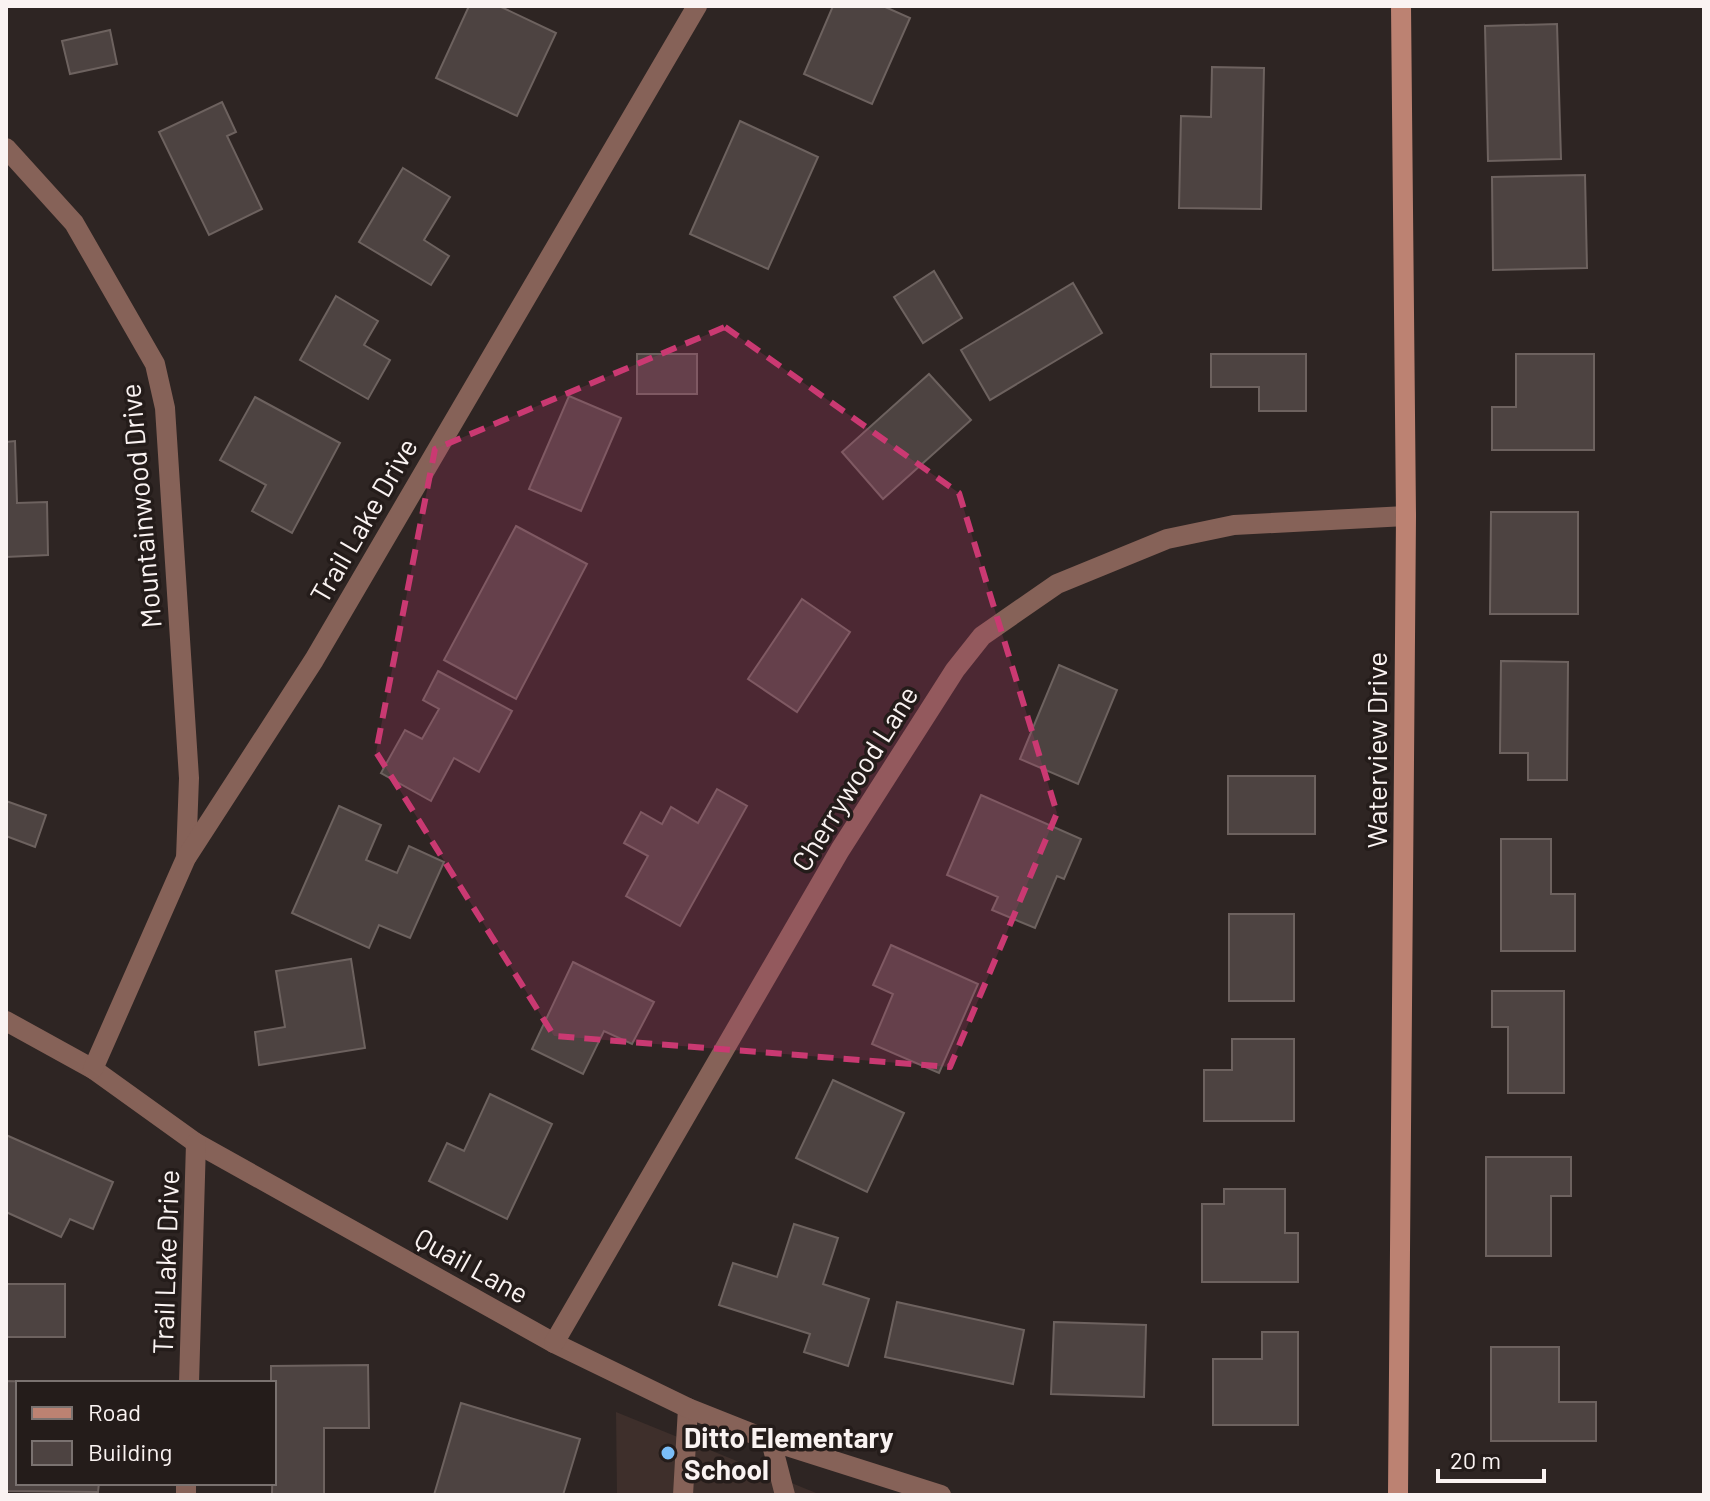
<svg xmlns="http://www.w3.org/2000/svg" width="1710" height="1501" font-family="Barlow,sans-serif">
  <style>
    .built { fill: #3e2f2b }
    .building { fill: #4d4341; stroke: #6d625f; stroke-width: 2 }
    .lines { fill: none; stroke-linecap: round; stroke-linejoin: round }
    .lane { stroke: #866258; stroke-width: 20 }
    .street { stroke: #866258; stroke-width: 20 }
    .secondary { stroke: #bc8272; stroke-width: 20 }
    .marked { fill: #ca3972; fill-opacity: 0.2; stroke: #ca3972; stroke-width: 6; stroke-dasharray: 16 10; stroke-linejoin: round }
    .poi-dot { fill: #7bbef8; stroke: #241c1a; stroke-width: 3 }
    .labels { text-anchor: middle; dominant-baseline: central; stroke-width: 7; stroke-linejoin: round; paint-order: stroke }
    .street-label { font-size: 28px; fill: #faf3f2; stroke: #241c1a }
    .poi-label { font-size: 28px; font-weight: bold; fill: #faf3f2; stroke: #241c1a; text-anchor: start }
  </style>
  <rect width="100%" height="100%" fill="#2e2523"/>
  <path class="built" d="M616 1412 821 1495H617Z"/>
  <g class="building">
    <path d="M469 6H499L556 33 517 116 436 78Z"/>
    <path d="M833 6H883L910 18 872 104 804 74Z"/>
    <path d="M1557 24 1561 159 1488 161 1485 26Z"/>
    <path d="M110 30 117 64 70 74 62 41Z"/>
    <path d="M1212 67 1264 68 1261 209 1179 208 1181 116 1211 117Z"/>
    <path d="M222 102 236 132 227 136 262 209 209 235 159 132Z"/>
    <path d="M740 121 818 157 768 269 690 234Z"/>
    <path d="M403 168 450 197 424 240 449 256 431 285 359 242Z"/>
    <path d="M1585 175 1587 268 1493 270 1492 177Z"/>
    <path d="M934 271 962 318 923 343 894 297Z"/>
    <path d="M1073 283 1102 333 990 400 961 350Z"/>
    <path d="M336 296 378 321 364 345 390 360 368 399 300 360Z"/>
    <rect x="637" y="354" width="60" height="40"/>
    <path d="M1211 354H1306V411H1259V387H1211Z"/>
    <path d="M1516 354H1594V450H1492V407H1516Z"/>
    <path d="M929 374 971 420 883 499 842 452Z"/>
    <path d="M569 396 621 418 581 511 529 489Z"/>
    <path d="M255 397 340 443 292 533 252 511 266 485 220 460Z"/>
    <path d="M15 441 17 503 47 502 48 555 6 557V442Z"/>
    <path d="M1491 512H1578V614H1490Z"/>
    <path d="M516 526 587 564 516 699 444 660Z"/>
    <path d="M802 599 850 632 797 712 748 679Z"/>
    <path d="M1501 661 1568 662 1567 780H1528V753H1500Z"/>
    <path d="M1059 665 1117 690 1078 784 1020 759Z"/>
    <path d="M438 671 512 711 479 772 454 758 431 801 381 773 405 730 422 739 439 709 423 700Z"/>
    <rect x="1228" y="776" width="87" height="58"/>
    <path d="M717 789 747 806 680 926 626 896 648 856 624 843 641 812 662 824 671 807 698 823Z"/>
    <path d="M981 795 1081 839 1064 879 1057 876 1035 928 992 910 998 897 947 875Z"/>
    <path d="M6 801 46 815 35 847 6 836Z"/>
    <path d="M339 806 381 825 366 860 397 873 409 846 444 862 410 938 379 925 369 948 292 913Z"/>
    <path d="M1501 839H1551V894H1575V951H1501Z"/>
    <rect x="1229" y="914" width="65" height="87"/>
    <path d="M891 945 978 984 939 1073 872 1044 893 994 873 985Z"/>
    <path d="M351 959 365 1048 259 1065 255 1032 285 1027 276 971Z"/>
    <path d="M573 962 654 1002 632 1044 604 1031 583 1074 532 1049Z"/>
    <path d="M1492 991H1564V1093H1508V1027H1492Z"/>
    <path d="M1232 1039H1294V1121H1204V1070H1232Z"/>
    <path d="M833 1080 904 1113 867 1192 796 1158Z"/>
    <path d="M490 1094 552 1124 507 1219 429 1181 447 1143 464 1151Z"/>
    <path d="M6 1135 113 1182 93 1229 70 1219 61 1237 6 1212Z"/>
    <path d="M1486 1157H1571V1196H1551V1256H1486Z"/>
    <path d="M1224 1189H1285V1233H1298V1282H1202V1204H1224Z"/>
    <path d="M794 1224 838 1238 823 1284 869 1299 848 1366 804 1352 810 1334 719 1305 733 1263 777 1277Z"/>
    <rect x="6" y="1284" width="59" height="53"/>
    <path d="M897 1302 1024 1330 1013 1384 885 1357Z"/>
    <path d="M1054 1322 1146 1325 1144 1397 1051 1394Z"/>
    <path d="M1262 1332H1298V1425H1213V1359H1262Z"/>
    <path d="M1491 1347H1559V1402H1596V1441H1491Z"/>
    <path d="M368 1365 369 1428H324V1495H272L274 1383H271V1366Z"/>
    <path d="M6 1381 48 1382 18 1383V1483H99L98 1492 6 1491Z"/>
    <path d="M461 1403 580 1439 563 1495H434Z"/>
  </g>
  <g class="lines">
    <g class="lane">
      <path d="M771 1441 785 1495"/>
      <path d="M683 1495 688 1408"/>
    </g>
    <g class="street">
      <path d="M6 148 74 223 155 364 165 408 189 778 186 858"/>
      <path d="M6 1021 93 1069 196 1143 554 1343 688 1408 771 1441 941 1495"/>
      <path d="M93 1069 186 858 314 660 697 6"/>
      <path d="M554 1343 840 850 955 670 982 636 1057 584 1167 539 1234 525 1406 516"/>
      <path d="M189 1383 196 1143"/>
      <path d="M186 1495V1483"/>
    </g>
    <path class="secondary" d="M1398 1495 1406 516 1401 6"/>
  </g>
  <path class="marked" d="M725 327 959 493 1057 813 950 1067 554 1036 376 752 435 449Z"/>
  <circle class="poi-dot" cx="668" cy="1453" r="8"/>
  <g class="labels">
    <g class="street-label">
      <text transform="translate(140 506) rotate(-95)">Mountainwood Drive</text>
      <text transform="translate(363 520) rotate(-60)">Trail Lake Drive</text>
      <text transform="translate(1376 750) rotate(-90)">Waterview Drive</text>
      <text transform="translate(854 778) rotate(-58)">Cherrywood Lane</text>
      <text transform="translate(165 1262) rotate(-88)">Trail Lake Drive</text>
      <text transform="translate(472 1265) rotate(29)">Quail Lane</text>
    </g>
    <g class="poi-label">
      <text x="684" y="1437">Ditto Elementary<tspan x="684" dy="32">School</tspan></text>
    </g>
  </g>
  <rect width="1710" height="1501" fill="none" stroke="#faf3f2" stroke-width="16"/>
  <rect x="16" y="1381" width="260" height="104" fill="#241c1a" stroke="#7a7270" stroke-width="2"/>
  <rect x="32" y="1407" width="40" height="12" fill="#bc8272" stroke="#7a7270" stroke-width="2"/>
  <text x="88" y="1421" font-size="24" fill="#faf3f2">Road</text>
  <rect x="32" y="1441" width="40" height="24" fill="#4d4341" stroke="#7a7270" stroke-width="2"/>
  <text x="88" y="1461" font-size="24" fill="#faf3f2">Building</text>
  <path d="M1438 1469v12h106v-12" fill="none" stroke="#faf3f2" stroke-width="4"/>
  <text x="1450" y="1469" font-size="24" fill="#faf3f2" stroke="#241c1a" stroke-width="6" paint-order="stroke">20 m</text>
</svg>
